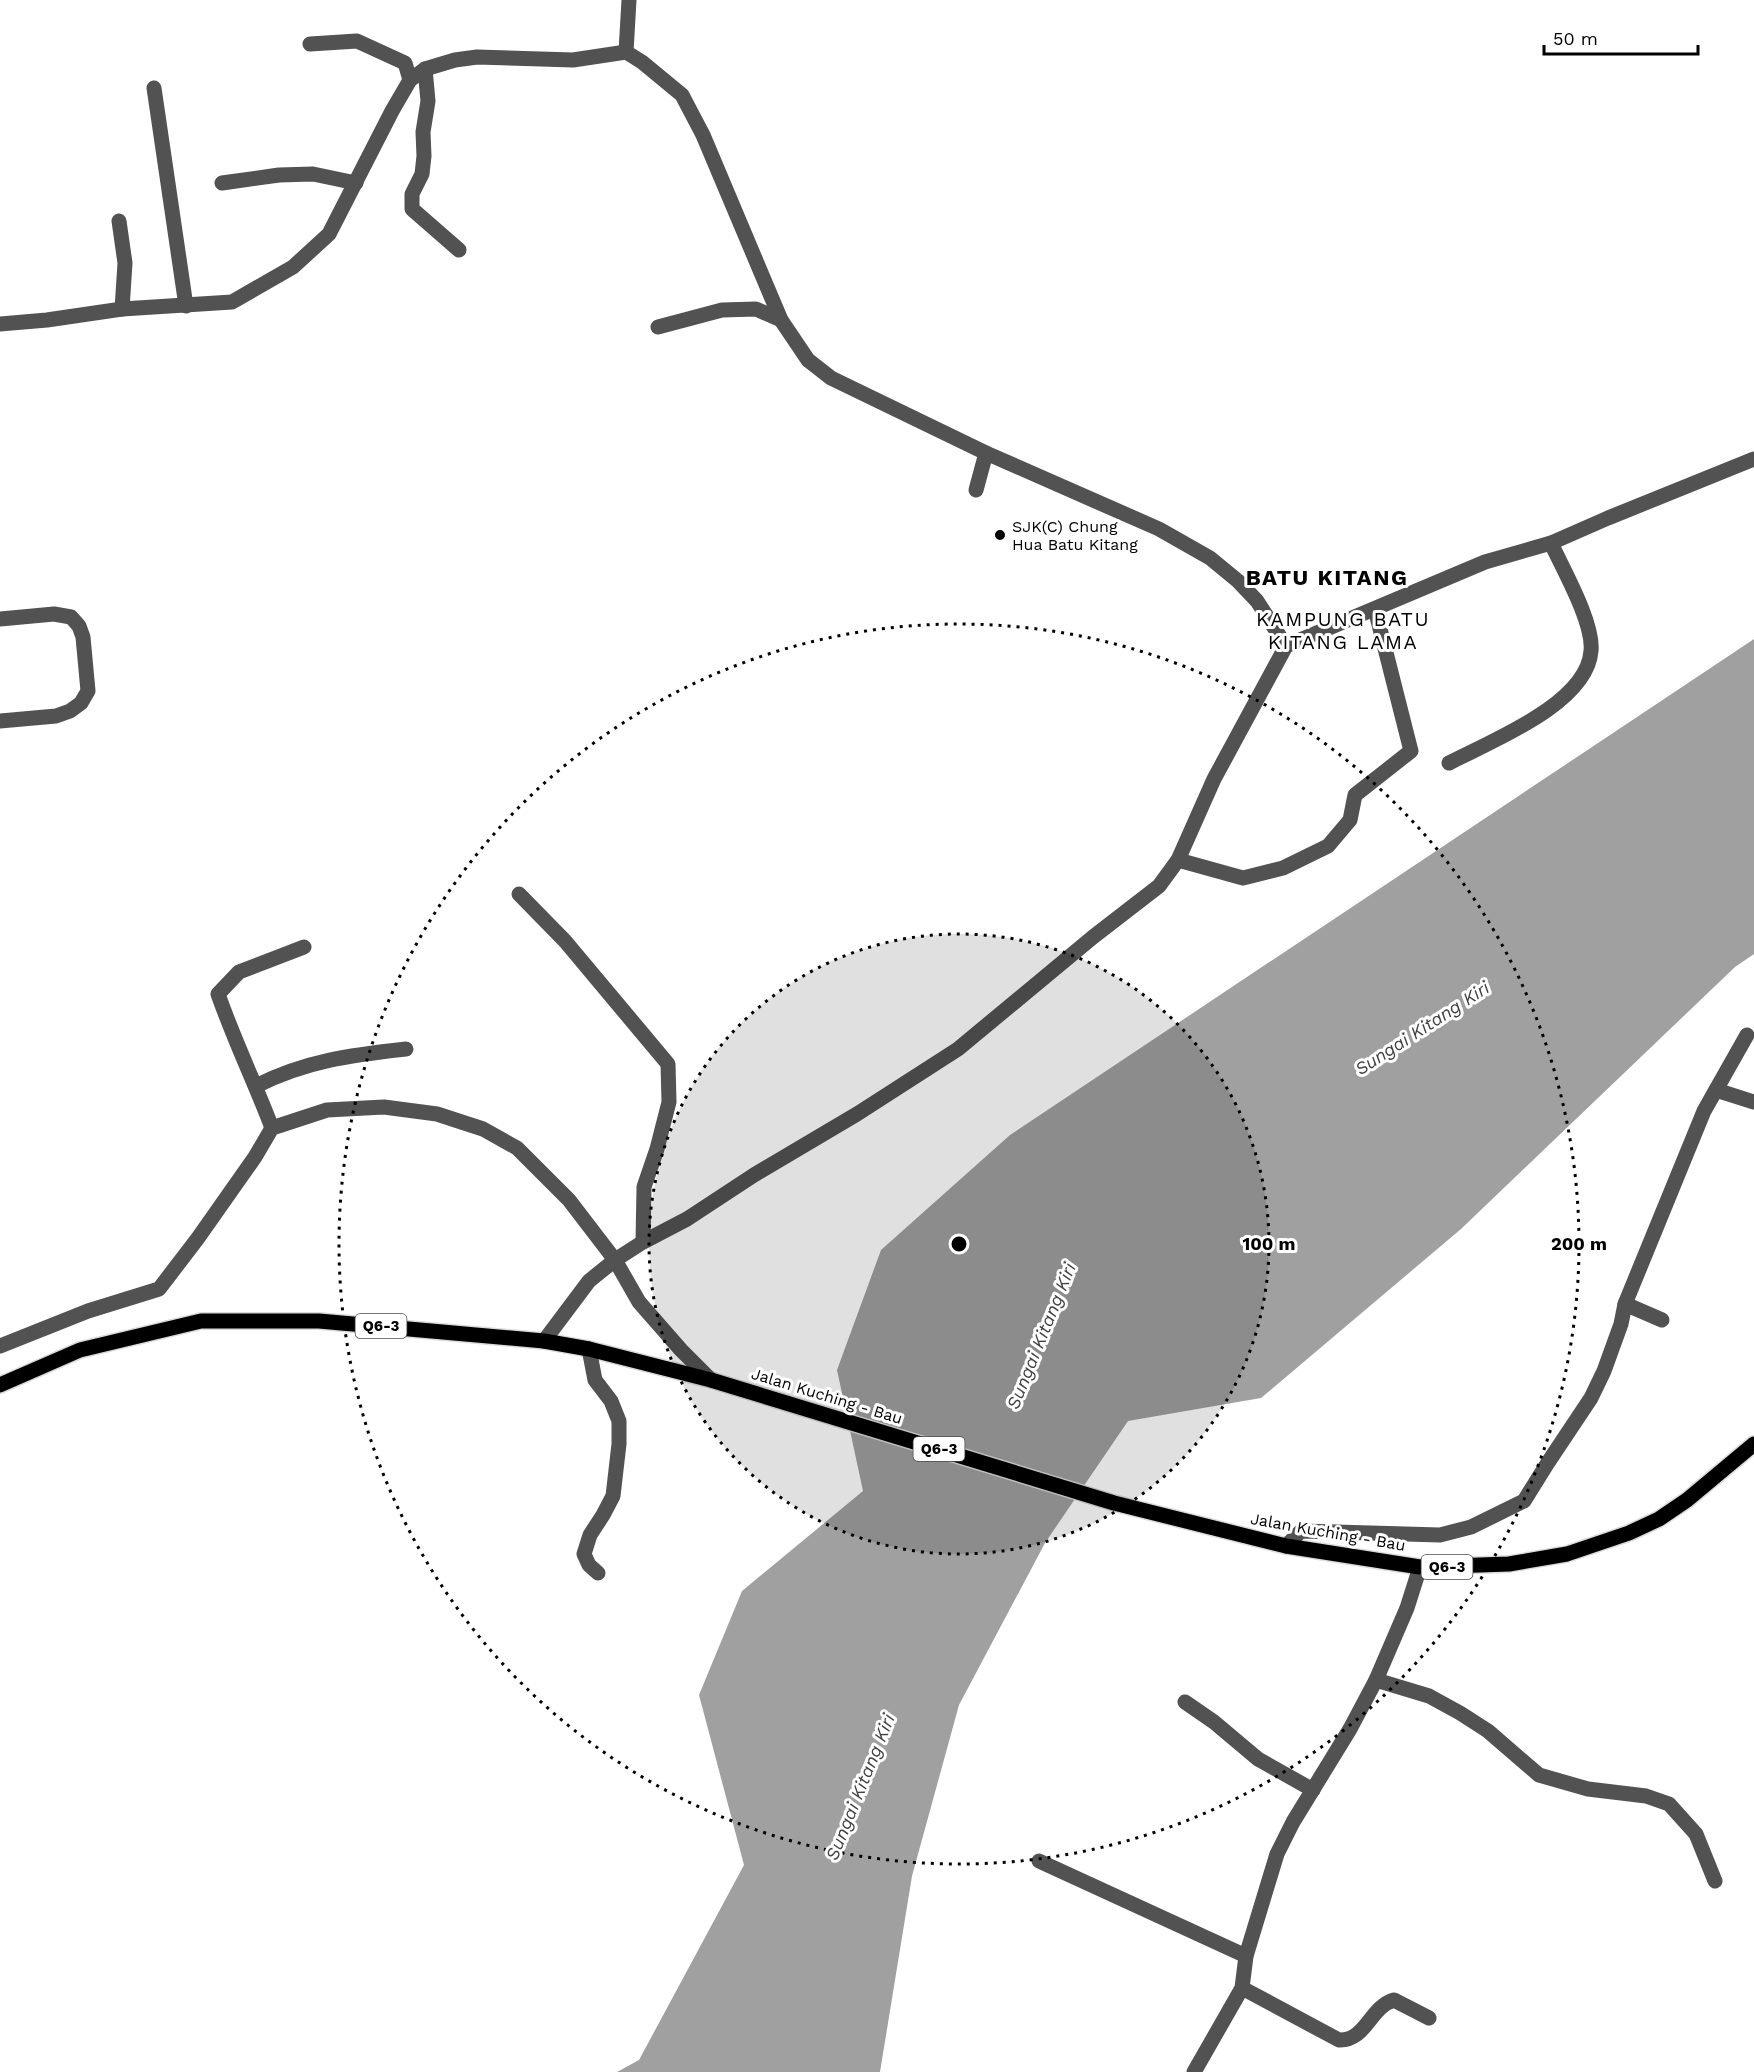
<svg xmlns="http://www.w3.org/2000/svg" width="1754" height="2072" font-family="'Work Sans',sans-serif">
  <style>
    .water { fill: #a0a0a0 }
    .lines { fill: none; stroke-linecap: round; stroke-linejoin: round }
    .major-casing { stroke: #dbdbdb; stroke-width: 18 }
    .minor { stroke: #525252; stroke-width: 15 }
    .major { stroke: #000; stroke-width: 15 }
    .ring { fill: none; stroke: #000; stroke-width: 3; stroke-dasharray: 3 6 }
    .poi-dot { fill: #000; stroke: #fff; stroke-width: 2 }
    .labels { text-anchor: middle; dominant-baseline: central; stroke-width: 6; stroke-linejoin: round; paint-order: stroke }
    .shield { fill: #fff; stroke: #4c4c4c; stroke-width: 1.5 }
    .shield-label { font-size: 15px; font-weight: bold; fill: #000 }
    .poi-label { font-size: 16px; fill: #000; stroke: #fff; text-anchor: start }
    .street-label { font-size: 16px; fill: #000; stroke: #fff }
    .water-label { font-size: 18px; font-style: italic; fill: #414141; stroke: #fff }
    .quarter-label { font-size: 20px; letter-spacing: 1.5px; fill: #000; stroke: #fff }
    .district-label { font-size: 22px; font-weight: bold; letter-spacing: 1.5px; fill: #000; stroke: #fff }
    .centre { fill: #000; stroke: #fff; stroke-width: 3 }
    .ring-label { font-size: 18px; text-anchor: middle; font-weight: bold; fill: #000; stroke: #fff; stroke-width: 6; stroke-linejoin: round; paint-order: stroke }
  </style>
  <rect width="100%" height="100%" fill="#fff"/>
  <path class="water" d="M1754 639V954L1735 967 1461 1229 1261 1398 1128 1421 1045 1543 959 1705 912 1876 880 2072H617L639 2060 744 1865 699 1695 742 1591 863 1491 837 1370 881 1250 1010 1135Z"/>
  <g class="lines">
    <defs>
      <path id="major" d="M0 1385 80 1350 201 1321H319L544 1341 589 1349 711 1380 1114 1503 1286 1546 1420 1567 1509 1564 1567 1554 1629 1533 1659 1519 1687 1500 1754 1444"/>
    </defs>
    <use href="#major" class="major-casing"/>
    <g class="minor">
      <path d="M310 44 357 41 405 63 410 80"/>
      <path d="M626 52 629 0"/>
      <path d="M425 69 428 101 423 132 424 156 422 174 412 194V209L459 250"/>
      <path d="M154 88 186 306"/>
      <path d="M222 183 279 175 313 174 356 183"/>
      <path d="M119 221 125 263 122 309"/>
      <path d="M0 324 47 320 122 309 232 302 293 267 329 234 392 111 410 80 425 69 455 60 477 57 573 60 626 52 642 62 682 95 703 135 781 320 808 360 831 378 986 453 1159 529 1210 558 1238 581 1257 601 1286 646"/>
      <path d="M658 327 722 310 756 309 781 320"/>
      <path d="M976 490 986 453"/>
      <path d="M0 619 54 614 71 617 79 626 83 637 88 691 81 703 70 711 56 716 0 721"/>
      <path d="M1449 763C1491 741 1587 704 1591 651 1594 623 1563 569 1551 543"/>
      <path d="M1178 860 1243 878 1283 868 1328 846 1350 820 1355 795 1411 751 1375 609"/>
      <path d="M519 894 565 941 668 1064 669 1102 657 1149 644 1187 643 1242"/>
      <path d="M256 1086C305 1061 351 1055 406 1049"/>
      <path d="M1716 1090 1754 1102"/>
      <path d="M272 1128C255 1083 234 1040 218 994L239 972 304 947"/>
      <path d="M1625 1304 1662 1320"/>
      <path d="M544 1341 589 1281 615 1260 643 1242 687 1219 754 1175 857 1114 958 1049 1093 937 1159 886 1178 860 1214 779 1286 646 1485 562 1551 543 1608 518 1754 459"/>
      <path d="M0 1346 88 1311 159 1289 198 1238 255 1157 272 1128 327 1110 384 1107 437 1114 483 1129 517 1148 569 1200 615 1260 639 1302 681 1350 711 1380"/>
      <path d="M589 1349 595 1380 611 1401 619 1421V1444L613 1496 603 1515 590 1535 584 1554 589 1565 598 1573"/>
      <path d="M1286 1546 1301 1531 1440 1535 1471 1527 1524 1501 1547 1464 1591 1398 1604 1371 1621 1324 1625 1304 1704 1111 1747 1035"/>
      <path d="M1376 1680 1429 1696 1460 1713 1488 1731 1539 1775 1588 1789 1646 1796 1669 1804 1696 1834 1715 1881"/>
      <path d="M1185 1702 1214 1722 1258 1759 1313 1790"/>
      <path d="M1039 1861 1246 1956"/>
      <path d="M1242 1988 1339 2040C1366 2041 1370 2007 1394 2000L1429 2018"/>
      <path d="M1194 2072 1242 1988 1246 1956 1277 1854 1293 1822 1350 1729 1376 1680 1407 1608 1420 1567"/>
    </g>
    <use href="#major" class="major"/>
  </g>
  <circle cx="959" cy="1244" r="310" fill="#000" fill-opacity=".12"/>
  <g class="ring">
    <circle cx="959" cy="1244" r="310"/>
    <circle cx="959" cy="1244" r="620"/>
  </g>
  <circle class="poi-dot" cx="1000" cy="535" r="6"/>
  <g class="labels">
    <g class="shield">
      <rect x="355.5" y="1314" width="51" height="24" rx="4.5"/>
      <rect x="913.5" y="1437" width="51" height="24" rx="4.5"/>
      <rect x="1421.5" y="1555" width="51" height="24" rx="4.5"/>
    </g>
    <g class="shield-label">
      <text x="381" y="1326">Q6-3</text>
      <text x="939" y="1449">Q6-3</text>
      <text x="1447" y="1567">Q6-3</text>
    </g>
    <g class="poi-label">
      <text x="1012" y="526">SJK(C) Chung<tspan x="1012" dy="18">Hua Batu Kitang</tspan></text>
    </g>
    <g class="street-label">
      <text transform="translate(827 1396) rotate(17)">Jalan Kuching - Bau</text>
      <text transform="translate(1328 1532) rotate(10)">Jalan Kuching - Bau</text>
    </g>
    <g class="water-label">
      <text transform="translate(1422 1028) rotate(-33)">Sungai Kitang Kiri</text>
      <text transform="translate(1041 1336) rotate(-68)">Sungai Kitang Kiri</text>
      <text transform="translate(860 1787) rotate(-68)">Sungai Kitang Kiri</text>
    </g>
    <g class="quarter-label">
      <text x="1343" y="619">KAMPUNG BATU<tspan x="1343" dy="23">KITANG LAMA</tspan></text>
    </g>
    <g class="district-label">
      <text x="1327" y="577">BATU KITANG</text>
    </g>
  </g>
  <circle cx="959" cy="1244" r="9" class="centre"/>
  <g class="ring-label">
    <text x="1269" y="1250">100 m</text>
    <text x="1579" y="1250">200 m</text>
  </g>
  <path d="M1544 45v9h154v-9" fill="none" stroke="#000000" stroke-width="3"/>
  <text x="1553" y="45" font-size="18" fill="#000000" stroke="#ffffff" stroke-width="4.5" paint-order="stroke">50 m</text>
</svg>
